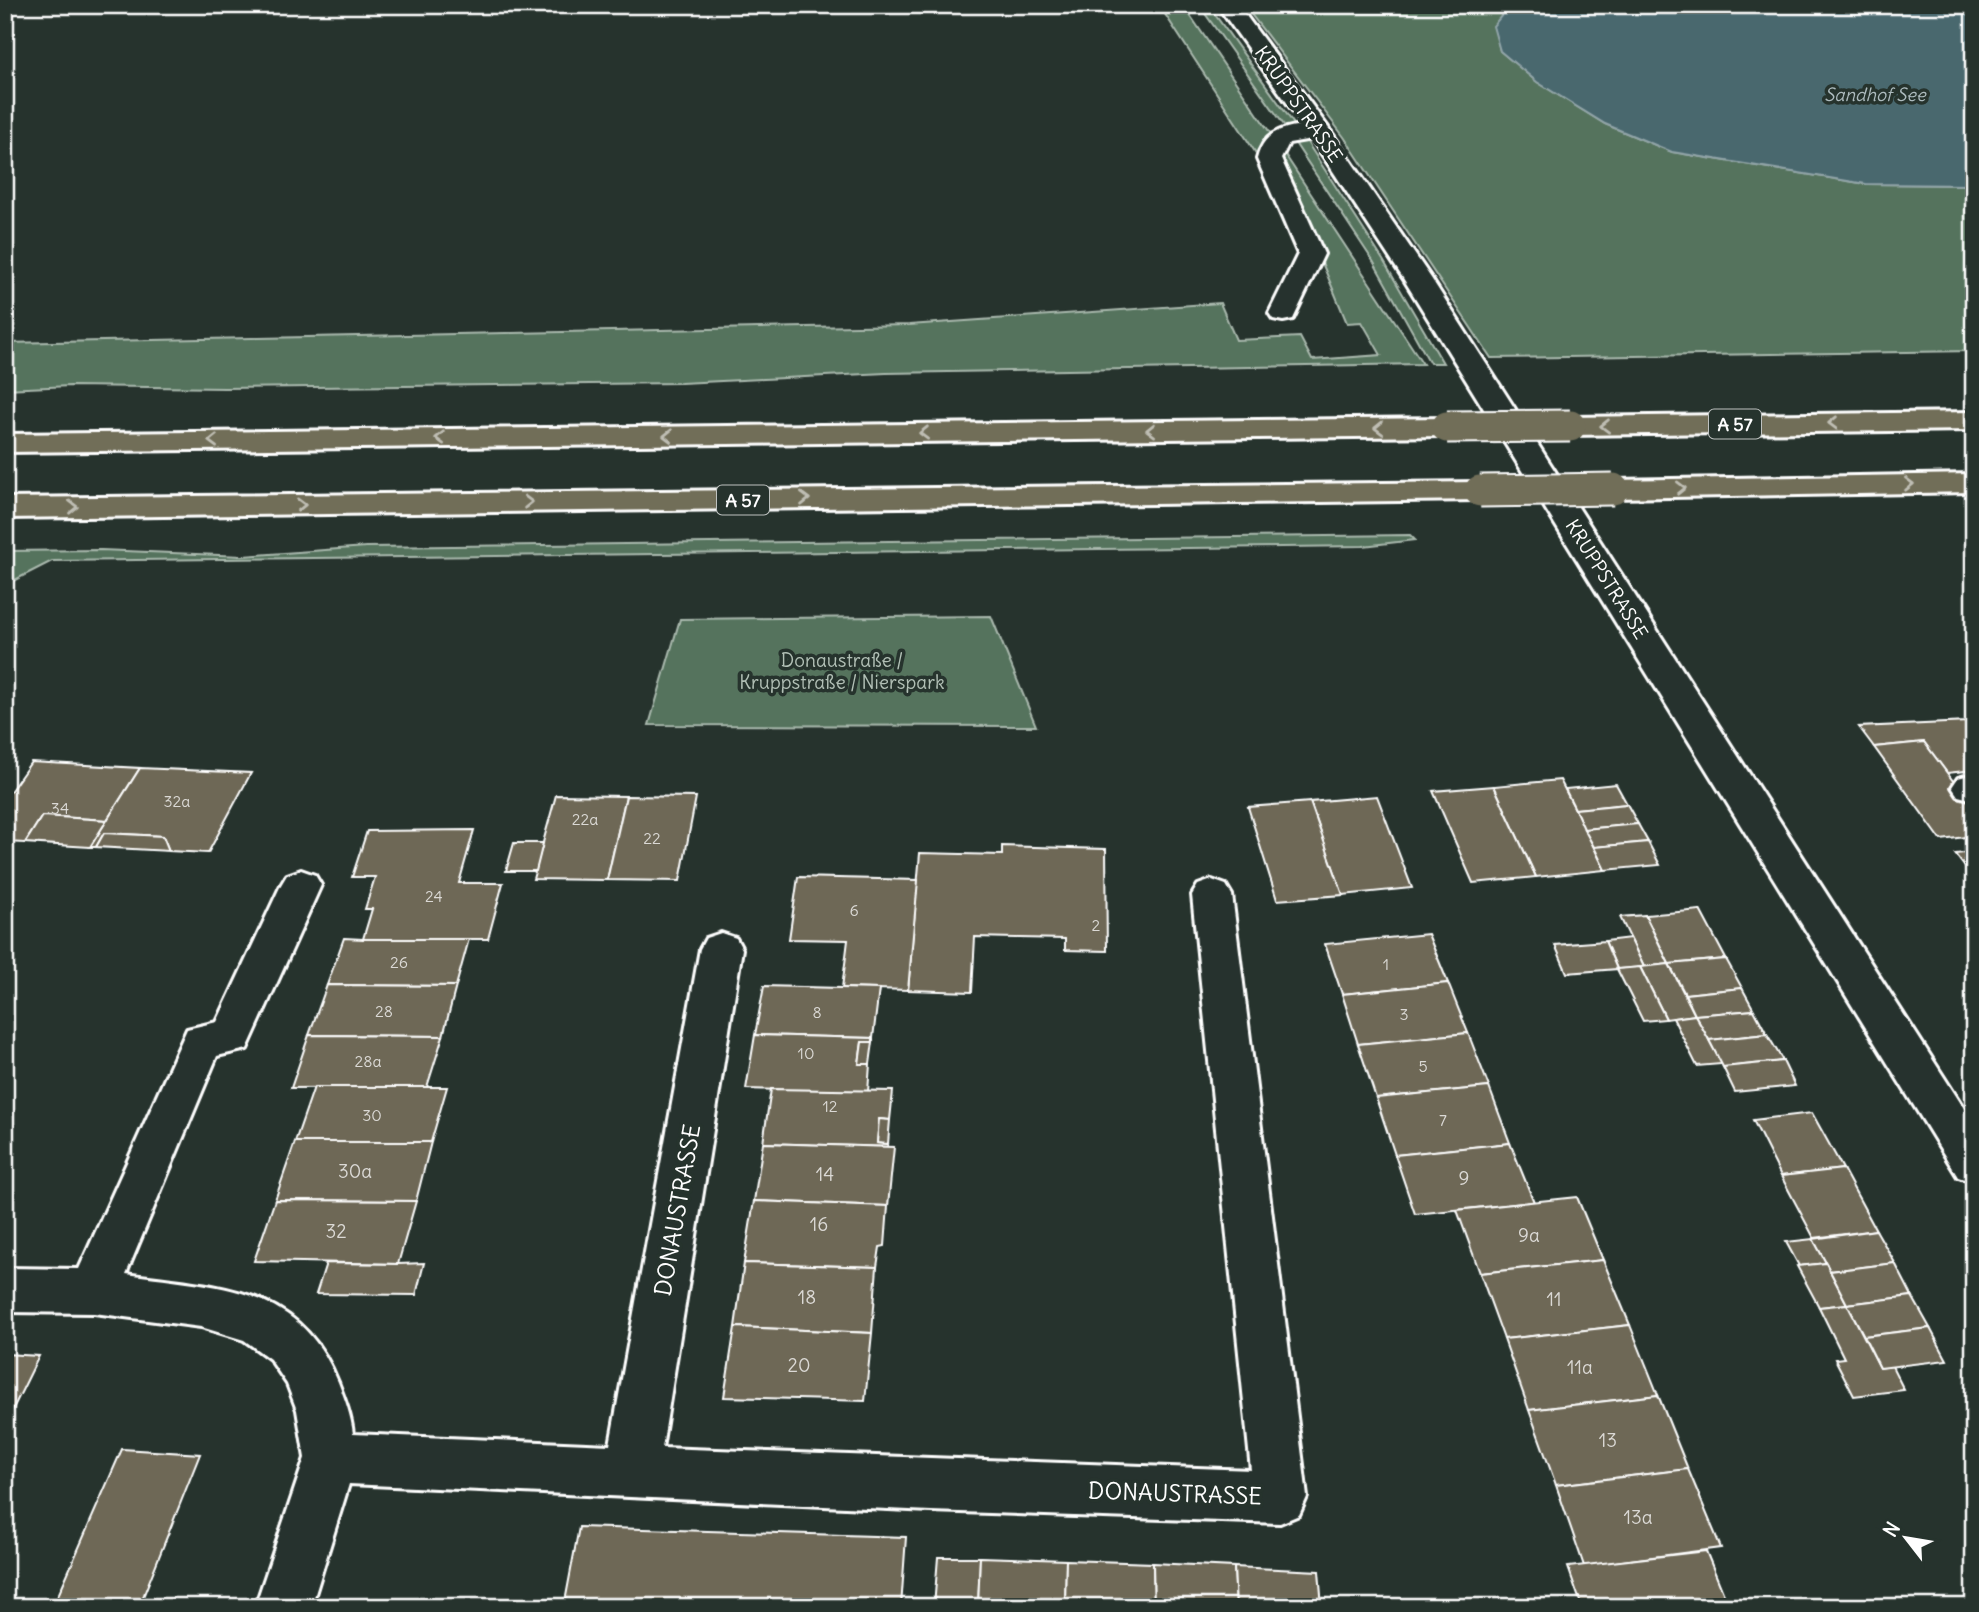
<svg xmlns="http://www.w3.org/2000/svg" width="1979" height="1612" font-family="Delius,sans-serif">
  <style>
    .green { fill: #54735d; stroke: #aab9ae; stroke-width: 2 }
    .water { fill: #48676e; stroke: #91a4a8; stroke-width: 2 }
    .building { fill: #6e6856; stroke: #fff; stroke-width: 2 }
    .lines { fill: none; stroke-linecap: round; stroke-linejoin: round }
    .minor-casing { stroke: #fff; stroke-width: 6 }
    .highway-casing { stroke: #fff; stroke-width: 6 }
    .minor { fill: #26332d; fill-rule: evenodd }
    .highway { fill: #716e59; fill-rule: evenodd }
    .highway-bridge-casing { stroke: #fff; stroke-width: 35; stroke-linecap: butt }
    .highway-bridge { stroke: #716e59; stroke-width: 31 }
    .oneway { stroke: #bfbeb4 }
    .labels { text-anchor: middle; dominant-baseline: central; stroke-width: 7; stroke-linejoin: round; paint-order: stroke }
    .number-label { font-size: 16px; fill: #dbd9d5 }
    .far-water-label { font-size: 18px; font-style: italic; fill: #adbbbe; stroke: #26332d }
    .shield { fill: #26332d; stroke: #bec2c0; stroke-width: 2 }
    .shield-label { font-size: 18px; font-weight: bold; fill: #fff }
    .street-label { font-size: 19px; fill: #fff; stroke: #26332d }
    .park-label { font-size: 19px; fill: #b2c0b6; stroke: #26332d }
    .near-number-label { font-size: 19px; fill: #dbd9d5 }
    .near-street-label { font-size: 23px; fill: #fff; stroke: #26332d }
  </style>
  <rect width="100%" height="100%" fill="#26332d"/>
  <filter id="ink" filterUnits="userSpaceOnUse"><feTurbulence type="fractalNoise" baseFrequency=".0143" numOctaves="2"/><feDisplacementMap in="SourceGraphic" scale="14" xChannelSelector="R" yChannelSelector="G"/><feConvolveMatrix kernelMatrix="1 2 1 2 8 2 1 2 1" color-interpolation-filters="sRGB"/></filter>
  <g filter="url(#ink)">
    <g class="green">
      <path d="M1159 5H1183L1273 137 1263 164Z"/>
      <path d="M1199 5H1208L1296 127 1286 128Z"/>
      <path d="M1244 5H1510L1494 26 1500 51 1537 82 1605 124 1672 152 1866 184 1974 185V351L1491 358 1344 137Z"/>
      <path d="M1305 139 1383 260 1443 363H1430L1373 261 1293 140Z"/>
      <path d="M1280 147 1423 364 886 373 681 383 225 388 71 386 5 389V343L909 325 1220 303 1236 340 1300 337 1312 360 1381 355 1362 322 1347 323 1318 253 1274 162Z"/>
      <path d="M1410 535 1415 540 1363 546 52 561 5 585V551L101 550 243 556 366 547Z"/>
      <path d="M991 616 1036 726 649 725 680 619Z"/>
    </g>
    <path class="water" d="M1510 5H1974V185L1866 184 1672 152 1605 124 1537 82 1500 51 1493 26Z"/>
    <g class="building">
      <path d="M1968 722 1974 729V770L1947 773 1924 742 1874 747 1859 727Z"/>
      <path d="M1924 742 1974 809V836L1941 840 1874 747Z"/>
      <path d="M31 762 140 768 107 820 42 816 25 843 5 842V799Z"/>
      <path d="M140 768 251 773 208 853 169 851 163 836 104 833 96 847H90Z"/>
      <path d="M1560 780 1575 809 1605 870 1536 877 1494 786Z"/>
      <path d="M1616 784 1627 804 1575 809 1565 789Z"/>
      <path d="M1494 786 1536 877 1473 883 1433 791Z"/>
      <path d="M556 795 626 796 607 880 533 879Z"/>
      <path d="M626 796 696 797 680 881 607 880Z"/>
      <path d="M1377 796 1412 888 1343 895 1310 802Z"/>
      <path d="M1310 802 1343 895 1277 900 1248 807Z"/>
      <path d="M1627 804 1638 824 1584 829 1575 809Z"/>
      <path d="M42 816 107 820 90 847 25 843Z"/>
      <path d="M1638 824 1648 842 1594 847 1584 829Z"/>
      <path d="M474 830 459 883H503L488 939H363L372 909H365L375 877H352L367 831Z"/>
      <path d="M104 833 163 836 169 851 96 847Z"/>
      <path d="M1648 842 1660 865 1605 870 1594 847Z"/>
      <path d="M514 843H543L536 871H506Z"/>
      <path d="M1002 846 1106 849 1107 951 1065 950V939L975 937 972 992 908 990 920 853 1002 855Z"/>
      <path d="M1974 852V879L1955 854Z"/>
      <path d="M798 877 918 880 908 990 842 988 848 940 789 939Z"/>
      <path d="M1700 910 1726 959 1669 964 1645 915Z"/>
      <path d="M1645 915 1669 964 1644 967 1620 917Z"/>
      <path d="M1428 934 1448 983 1342 994 1325 944Z"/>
      <path d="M344 938 363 939H469L456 986 327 985Z"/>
      <path d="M1630 938 1644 967 1617 969 1605 941Z"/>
      <path d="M1605 941 1617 969 1567 973 1555 945Z"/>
      <path d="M1726 959 1742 988 1685 994 1669 964Z"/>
      <path d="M1669 964 1695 1015 1666 1019 1640 967Z"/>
      <path d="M1640 967 1666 1019 1643 1021 1617 969Z"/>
      <path d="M1448 983 1468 1033 1358 1044 1342 994Z"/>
      <path d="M327 985 456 986 443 1036 309 1035Z"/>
      <path d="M764 986 879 989 873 1038 755 1035Z"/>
      <path d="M1742 988 1754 1010 1695 1015 1685 994Z"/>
      <path d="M1754 1010 1767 1034 1709 1040 1695 1015Z"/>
      <path d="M1695 1015 1709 1040 1722 1064 1697 1066 1673 1018Z"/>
      <path d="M1468 1033 1489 1087 1376 1098 1358 1044Z"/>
      <path d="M1767 1034 1783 1061 1723 1067 1709 1040Z"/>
      <path d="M309 1035 443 1036 427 1087 291 1088Z"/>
      <path d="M755 1035 873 1038V1042H862L859 1064H870L868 1092 746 1089Z"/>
      <path d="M862 1042H873L870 1064H859Z"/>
      <path d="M1783 1061 1795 1086 1735 1092 1723 1067Z"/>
      <path d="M314 1087H447L431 1142H295Z"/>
      <path d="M1489 1087 1510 1143 1395 1155 1376 1098Z"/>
      <path d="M771 1089 893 1091 890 1120 879 1119 877 1143 888 1144 887 1147 763 1143Z"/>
      <path d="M1812 1113 1843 1169 1781 1176 1753 1120Z"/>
      <path d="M879 1119 890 1120 888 1144 877 1143Z"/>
      <path d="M295 1142H431L416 1201 275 1200Z"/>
      <path d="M763 1143 894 1147 888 1206 754 1201Z"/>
      <path d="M1510 1143 1534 1202 1415 1214 1395 1155Z"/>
      <path d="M1843 1169 1876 1230 1814 1238 1781 1176Z"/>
      <path d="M1577 1197 1603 1260 1480 1273 1457 1210Z"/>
      <path d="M275 1200 416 1201 398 1264 254 1261Z"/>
      <path d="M754 1201 888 1206 885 1246 880 1247 877 1267 744 1263Z"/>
      <path d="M1876 1230 1895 1263 1830 1271 1813 1239Z"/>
      <path d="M1813 1239 1826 1263 1799 1266 1786 1242Z"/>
      <path d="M1603 1260 1630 1325 1504 1339 1480 1273Z"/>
      <path d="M326 1263 398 1264 424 1263 416 1295 316 1294Z"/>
      <path d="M744 1263 877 1267 872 1333 735 1327Z"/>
      <path d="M1826 1263 1830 1271 1847 1304 1819 1307 1797 1266Z"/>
      <path d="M1895 1263 1912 1296 1847 1304 1830 1271Z"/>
      <path d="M1912 1296 1930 1328 1864 1336 1847 1304Z"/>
      <path d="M1847 1304 1880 1368 1892 1366 1904 1390 1854 1396 1835 1359 1844 1358 1819 1307Z"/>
      <path d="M1630 1325 1658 1395 1529 1410 1504 1339Z"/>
      <path d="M735 1327 872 1333 865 1401 724 1397Z"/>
      <path d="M1930 1328 1947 1360 1880 1368 1864 1336Z"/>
      <path d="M5 1354 39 1356 5 1425Z"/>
      <path d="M1658 1395 1688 1469 1556 1485 1529 1410Z"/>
      <path d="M122 1449 200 1454 139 1607H53Z"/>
      <path d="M1688 1469 1721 1548 1584 1566 1556 1485Z"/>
      <path d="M579 1527 906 1537 901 1607H564Z"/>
      <path d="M1706 1551 1729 1607H1582L1568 1567Z"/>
      <path d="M938 1557H980L978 1607H934Z"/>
      <path d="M980 1557 1066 1560 1065 1607H978Z"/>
      <path d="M1066 1560 1153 1563 1154 1607H1065Z"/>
      <path d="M1153 1563 1234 1567 1236 1607H1154Z"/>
      <path d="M1234 1567 1319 1571 1322 1607H1236Z"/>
    </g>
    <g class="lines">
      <defs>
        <g id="minor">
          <path d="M1217 5H1238L1327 126 1431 278 1974 1124V1182L1958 1177 1403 278 1312 139 1289 143 1281 159 1324 254 1293 319 1283 321 1273 319 1269 313 1298 254 1257 159C1263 134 1279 128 1303 125Z"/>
          <path d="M1974 774V800L1958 796 1952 787 1958 778Z"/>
          <path d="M301 870 315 875 321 885 247 1049 217 1056 126 1274C216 1287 299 1284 338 1382 345 1400 351 1416 353 1434L610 1445 700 949 706 938 721 933 736 938 742 949 662 1448 1251 1470 1192 895 1198 885 1212 880 1226 885 1232 895 1307 1497 1299 1515 1280 1523 931 1511 349 1484 311 1607H255L305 1458 297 1410 287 1384 270 1359 244 1340 201 1327 94 1313 5 1312V1268L79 1269 187 1029 217 1022 281 885 287 875Z"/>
        </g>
        <g id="highway">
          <path d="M1974 412V430L1570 435 1559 432 1555 426 1559 420 1570 417Z"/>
          <path d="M1447 418 1458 421 1462 427 1458 433 1447 436 5 452V434Z"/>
          <path d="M1974 474V492L1613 498 1602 496 1597 489 1602 482 1613 480Z"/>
          <path d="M1480 482 1491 484 1496 491 1491 498 1480 500 5 518V498Z"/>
        </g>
      </defs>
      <use href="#minor" class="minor-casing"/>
      <use href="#highway" class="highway-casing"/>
      <use href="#minor" class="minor"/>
      <use href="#highway" class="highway"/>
      <defs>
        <g id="highway-bridge">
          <path d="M1447 427 1570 426"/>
          <path d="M1480 491 1613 489"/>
        </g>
      </defs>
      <use href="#highway-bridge" class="highway-bridge-casing"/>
      <use href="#highway-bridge" class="highway-bridge"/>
    </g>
    <defs><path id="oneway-chevron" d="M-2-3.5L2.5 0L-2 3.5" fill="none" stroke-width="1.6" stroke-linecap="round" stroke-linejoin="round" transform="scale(1.75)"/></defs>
    <g class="oneway">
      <use href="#oneway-chevron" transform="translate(1833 423) rotate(179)"/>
      <use href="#oneway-chevron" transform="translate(1605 426) rotate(179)"/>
      <use href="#oneway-chevron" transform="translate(1379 428) rotate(179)"/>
      <use href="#oneway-chevron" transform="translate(1151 430) rotate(179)"/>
      <use href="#oneway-chevron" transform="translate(924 433) rotate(179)"/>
      <use href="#oneway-chevron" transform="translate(668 436) rotate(179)"/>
      <use href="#oneway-chevron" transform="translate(440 438) rotate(179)"/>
      <use href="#oneway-chevron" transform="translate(213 441) rotate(179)"/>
      <use href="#oneway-chevron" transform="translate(1909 484) rotate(-1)"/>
      <use href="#oneway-chevron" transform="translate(1681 488) rotate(-1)"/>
      <use href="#oneway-chevron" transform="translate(805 499) rotate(-1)"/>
      <use href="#oneway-chevron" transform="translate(528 502) rotate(-1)"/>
      <use href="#oneway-chevron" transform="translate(301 505) rotate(-1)"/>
      <use href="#oneway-chevron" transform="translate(73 507) rotate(-1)"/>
    </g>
  </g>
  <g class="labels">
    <g class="number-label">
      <text x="177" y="801">32a</text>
      <text x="60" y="808">34</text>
      <text x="585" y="819">22a</text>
      <text x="652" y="838">22</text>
      <text x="434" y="896">24</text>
      <text x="854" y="910">6</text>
      <text x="1096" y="925">2</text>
      <text x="399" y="962">26</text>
      <text x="1386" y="964">1</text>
      <text x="384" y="1011">28</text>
      <text x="817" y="1012">8</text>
      <text x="1404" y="1014">3</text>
      <text x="806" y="1053">10</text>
      <text x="368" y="1061">28a</text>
      <text x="1423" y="1066">5</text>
      <text x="830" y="1106">12</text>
      <text x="372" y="1115">30</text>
      <text x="1443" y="1120">7</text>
    </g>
    <g class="far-water-label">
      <text x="1875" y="94">Sandhof See</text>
    </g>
    <g class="shield">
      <rect x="1709" y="409.5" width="52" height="29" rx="5"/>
      <rect x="717" y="485.5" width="52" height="29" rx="5"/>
    </g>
    <g class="shield-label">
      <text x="1735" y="424">A 57</text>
      <text x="743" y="500">A 57</text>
    </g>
    <g class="street-label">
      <text transform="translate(1299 104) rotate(55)">KRUPPSTRASSE</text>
      <text transform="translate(1607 579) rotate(58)">KRUPPSTRASSE</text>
    </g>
    <g class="park-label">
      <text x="842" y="660">Donaustraße /<tspan x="842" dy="22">Kruppstraße / Nierspark</tspan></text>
    </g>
    <g class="near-number-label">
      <text x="355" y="1171">30a</text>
      <text x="825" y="1174">14</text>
      <text x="1464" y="1178">9</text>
      <text x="819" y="1224">16</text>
      <text x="336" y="1231">32</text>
      <text x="1529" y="1235">9a</text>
      <text x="807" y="1297">18</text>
      <text x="1554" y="1299">11</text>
      <text x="799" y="1365">20</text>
      <text x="1580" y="1367">11a</text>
      <text x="1608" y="1440">13</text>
      <text x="1638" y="1517">13a</text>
    </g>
    <g class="near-street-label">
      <text transform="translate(677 1210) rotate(-80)">DONAUSTRASSE</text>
      <text transform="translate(1175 1493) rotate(2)">DONAUSTRASSE</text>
    </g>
  </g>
  <rect width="1979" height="1612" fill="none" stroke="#26332d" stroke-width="28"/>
  <rect x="14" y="14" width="1951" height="1584" fill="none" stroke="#fff" stroke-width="2.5" filter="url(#ink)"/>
  <g transform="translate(1906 1538) rotate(301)" stroke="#26332d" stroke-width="5" paint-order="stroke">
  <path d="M0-5L12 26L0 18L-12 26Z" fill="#ffffff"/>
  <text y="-10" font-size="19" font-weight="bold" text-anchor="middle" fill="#ffffff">N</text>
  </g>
</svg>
